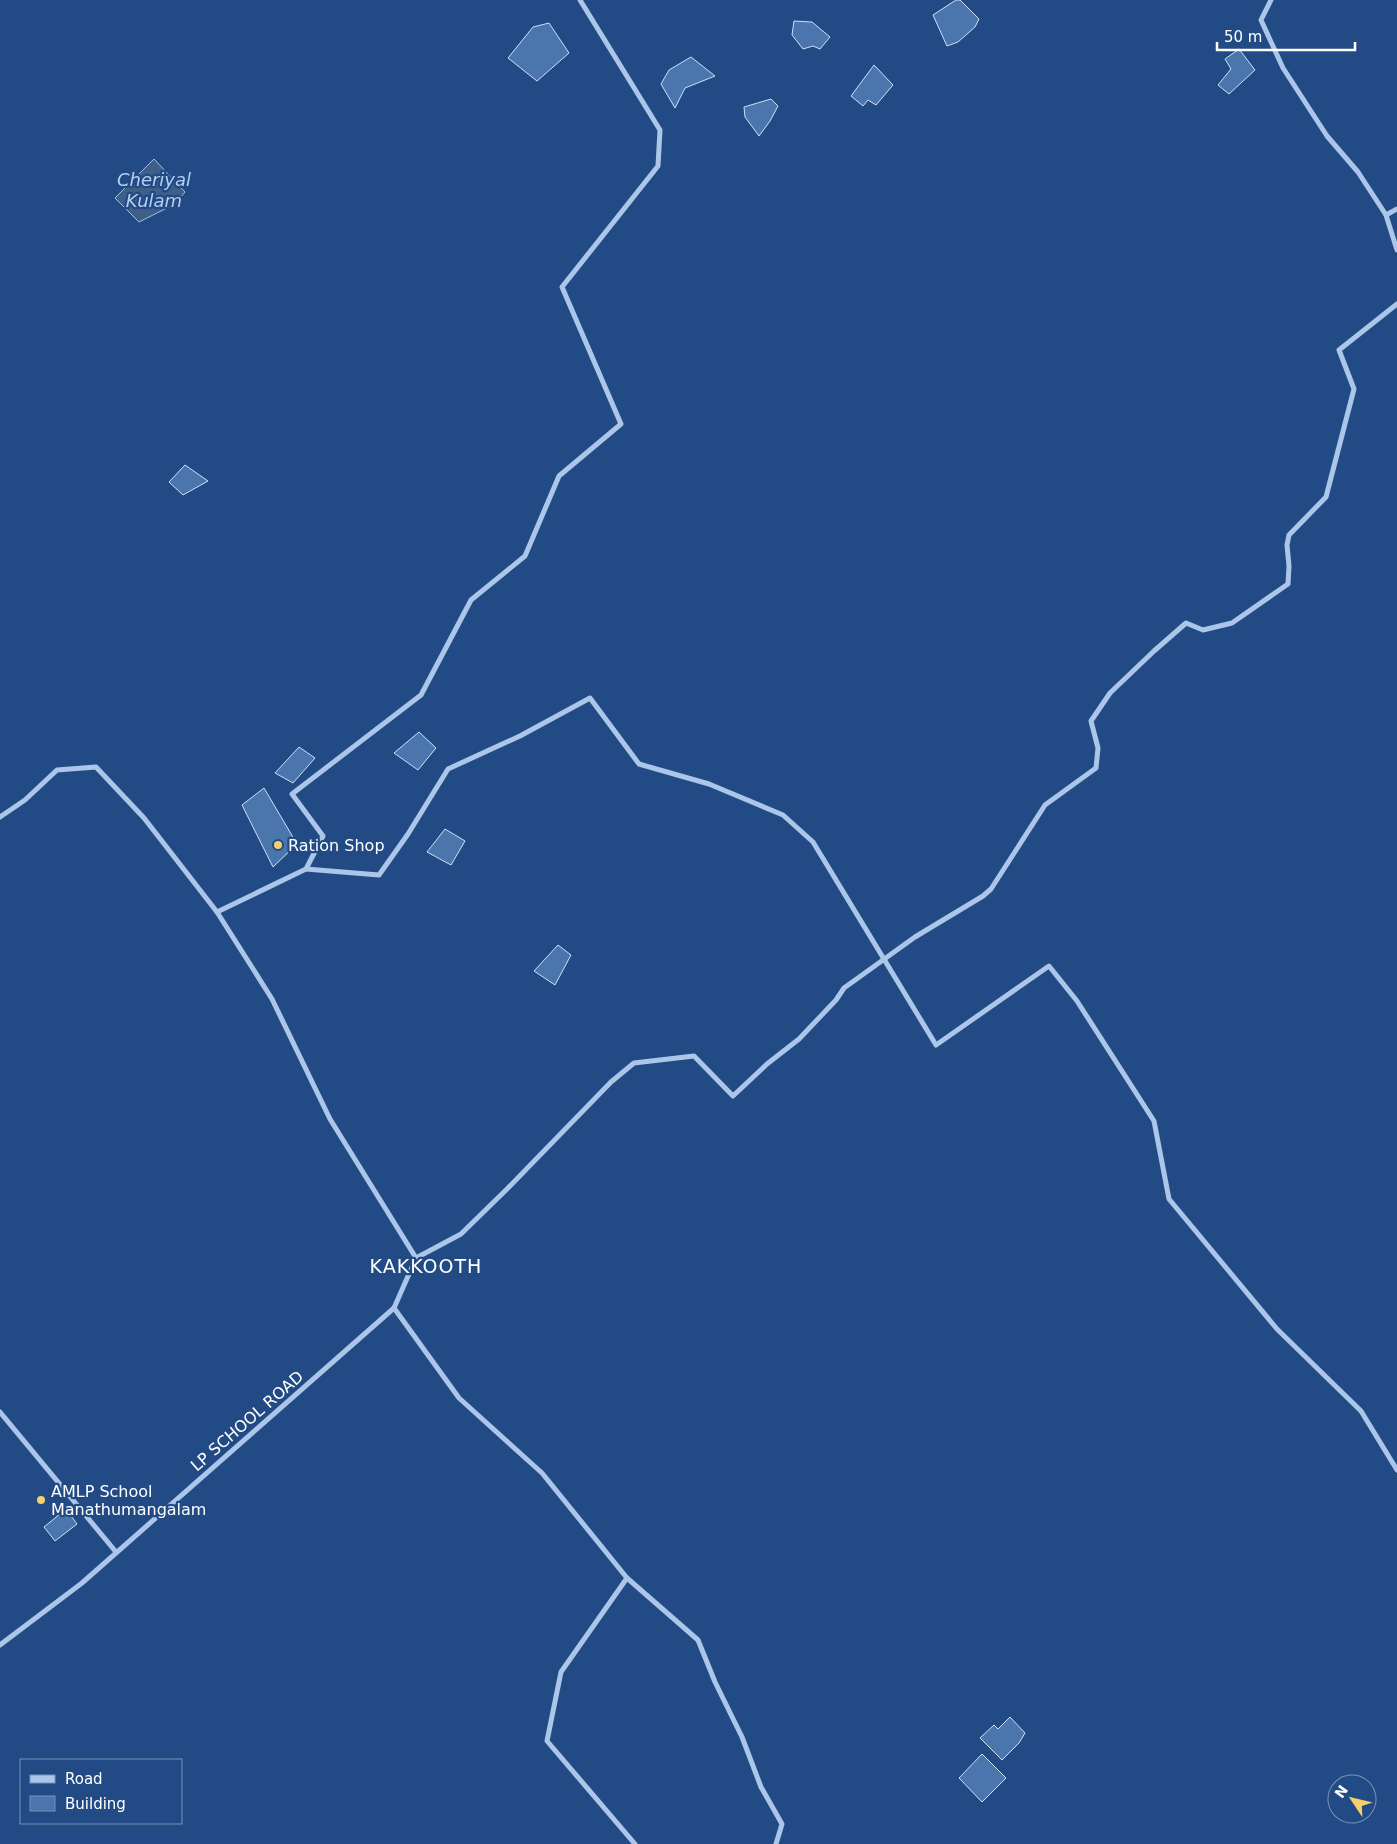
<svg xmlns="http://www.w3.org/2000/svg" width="1397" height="1844" font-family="'DejaVu Sans',sans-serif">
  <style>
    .water { fill: #405f88; stroke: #9fc0ea }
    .building { fill: #4b75ad; stroke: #cfe0f7 }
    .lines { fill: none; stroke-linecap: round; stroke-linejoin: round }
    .street { stroke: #abc6e9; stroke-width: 5 }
    .poi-dot { fill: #f5d06d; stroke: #224b85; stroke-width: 2 }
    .labels { text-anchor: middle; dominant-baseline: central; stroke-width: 4.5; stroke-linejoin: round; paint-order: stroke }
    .poi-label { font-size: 16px; fill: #fff; stroke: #224b85; text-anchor: start }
    .street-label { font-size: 16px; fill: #fff; stroke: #224b85 }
    .water-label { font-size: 18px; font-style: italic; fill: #b6d0f0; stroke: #224b85 }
    .quarter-label { font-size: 19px; letter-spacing: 1px; fill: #fff; stroke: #224b85 }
  </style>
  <rect width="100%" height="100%" fill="#224b85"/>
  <path class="water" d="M154 159 185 192 175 204 139 222 115 198Z"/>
  <g class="building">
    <path d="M956 0H960L979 19 975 27 958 42 947 46 933 15Z"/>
    <path d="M794 21 812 22 830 37 820 49 813 46 803 49 792 35Z"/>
    <path d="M549 23 569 53 537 81 508 58 533 27Z"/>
    <path d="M1239 49 1255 70 1229 94 1218 85 1231 69 1225 59Z"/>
    <path d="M691 57 715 76 685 88 675 108 661 84 669 70Z"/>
    <path d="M874 65 893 85 876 105 868 100 863 106 851 96Z"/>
    <path d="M771 99 778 106 770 121 759 136 745 117 744 107Z"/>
    <path d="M185 465 208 481 183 495 169 482Z"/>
    <path d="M419 732 436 748 418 770 394 753Z"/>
    <path d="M299 747 315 758 293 783 275 773Z"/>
    <path d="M264 788 297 844 273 867 242 805Z"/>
    <path d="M445 829 465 841 451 865 427 852Z"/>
    <path d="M558 945 571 955 555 985 534 971Z"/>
    <path d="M66 1509 77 1524 55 1541 44 1527Z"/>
    <path d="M1010 1717 1025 1733 1019 1743 1002 1760 980 1738 994 1725 998 1729Z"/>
    <path d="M982 1754 1006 1778 982 1802 959 1778Z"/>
  </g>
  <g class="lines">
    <g class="street">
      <path d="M580 0 660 130 658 166 562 287 621 424 559 476 525 556 471 600 421 695 292 794 323 836 306 869 217 912 272 999 330 1119 416 1258 394 1308 459 1398 542 1473 627 1578 561 1672 547 1741 635 1844"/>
      <path d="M1271 0 1261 20 1283 68 1327 136 1358 172 1386 215 1397 209"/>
      <path d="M1386 215 1397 250"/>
      <path d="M0 817 25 800 57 770 96 767 144 818 217 912"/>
      <path d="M306 869 379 875 408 834 448 769 520 736 590 698 639 764 709 784 783 815 813 842 936 1045 1049 966 1077 1001 1154 1121 1169 1199 1277 1329 1361 1411 1397 1470"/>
      <path d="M416 1258 461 1234 507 1189 611 1082 634 1063 694 1056 733 1096 767 1064 799 1039 836 1000 844 988 915 937 983 896 991 889 1045 805 1096 768 1098 748 1091 721 1110 693 1154 651 1186 623 1203 630 1232 623 1288 584 1289 566 1287 545 1289 535 1326 497 1354 389 1339 350 1397 304"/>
      <path d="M0 1412 116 1552"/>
      <path d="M627 1578 698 1640 715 1682 742 1737 761 1787 782 1824 776 1844"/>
      <path d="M0 1645 82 1583 394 1308"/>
    </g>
  </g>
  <g class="poi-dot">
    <circle cx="278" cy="845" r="5"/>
    <circle cx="41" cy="1500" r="5"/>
  </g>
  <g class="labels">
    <g class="poi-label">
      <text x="288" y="845">Ration Shop</text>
      <text x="51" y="1491">AMLP School<tspan x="51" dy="18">Manathumangalam</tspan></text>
    </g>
    <g class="street-label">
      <text transform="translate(247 1421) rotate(-41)">LP SCHOOL ROAD</text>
    </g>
    <g class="water-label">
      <text x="154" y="179">Cheriyal<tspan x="154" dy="21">Kulam</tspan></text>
    </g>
    <g class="quarter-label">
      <text x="426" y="1266">KAKKOOTH</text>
    </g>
  </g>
  <rect x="20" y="1759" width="162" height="65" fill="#224b85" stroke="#7a93b6"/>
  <rect x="30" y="1775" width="25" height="8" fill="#abc6e9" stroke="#7a93b6"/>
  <text x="65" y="1784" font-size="15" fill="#ffffff">Road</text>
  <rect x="30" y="1796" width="25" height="15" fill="#4b75ad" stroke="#7a93b6"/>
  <text x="65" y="1809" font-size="15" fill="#ffffff">Building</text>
  <g transform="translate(1352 1799) rotate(305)"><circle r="24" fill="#224b85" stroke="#7a93b6"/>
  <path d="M0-4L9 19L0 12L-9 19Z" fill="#f5d06d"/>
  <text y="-8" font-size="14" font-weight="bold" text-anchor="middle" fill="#ffffff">N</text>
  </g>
  <path d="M1217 42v8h138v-8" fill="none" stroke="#ffffff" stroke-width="2.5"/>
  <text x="1224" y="42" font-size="15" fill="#ffffff" stroke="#224b85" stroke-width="4" paint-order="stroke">50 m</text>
</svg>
